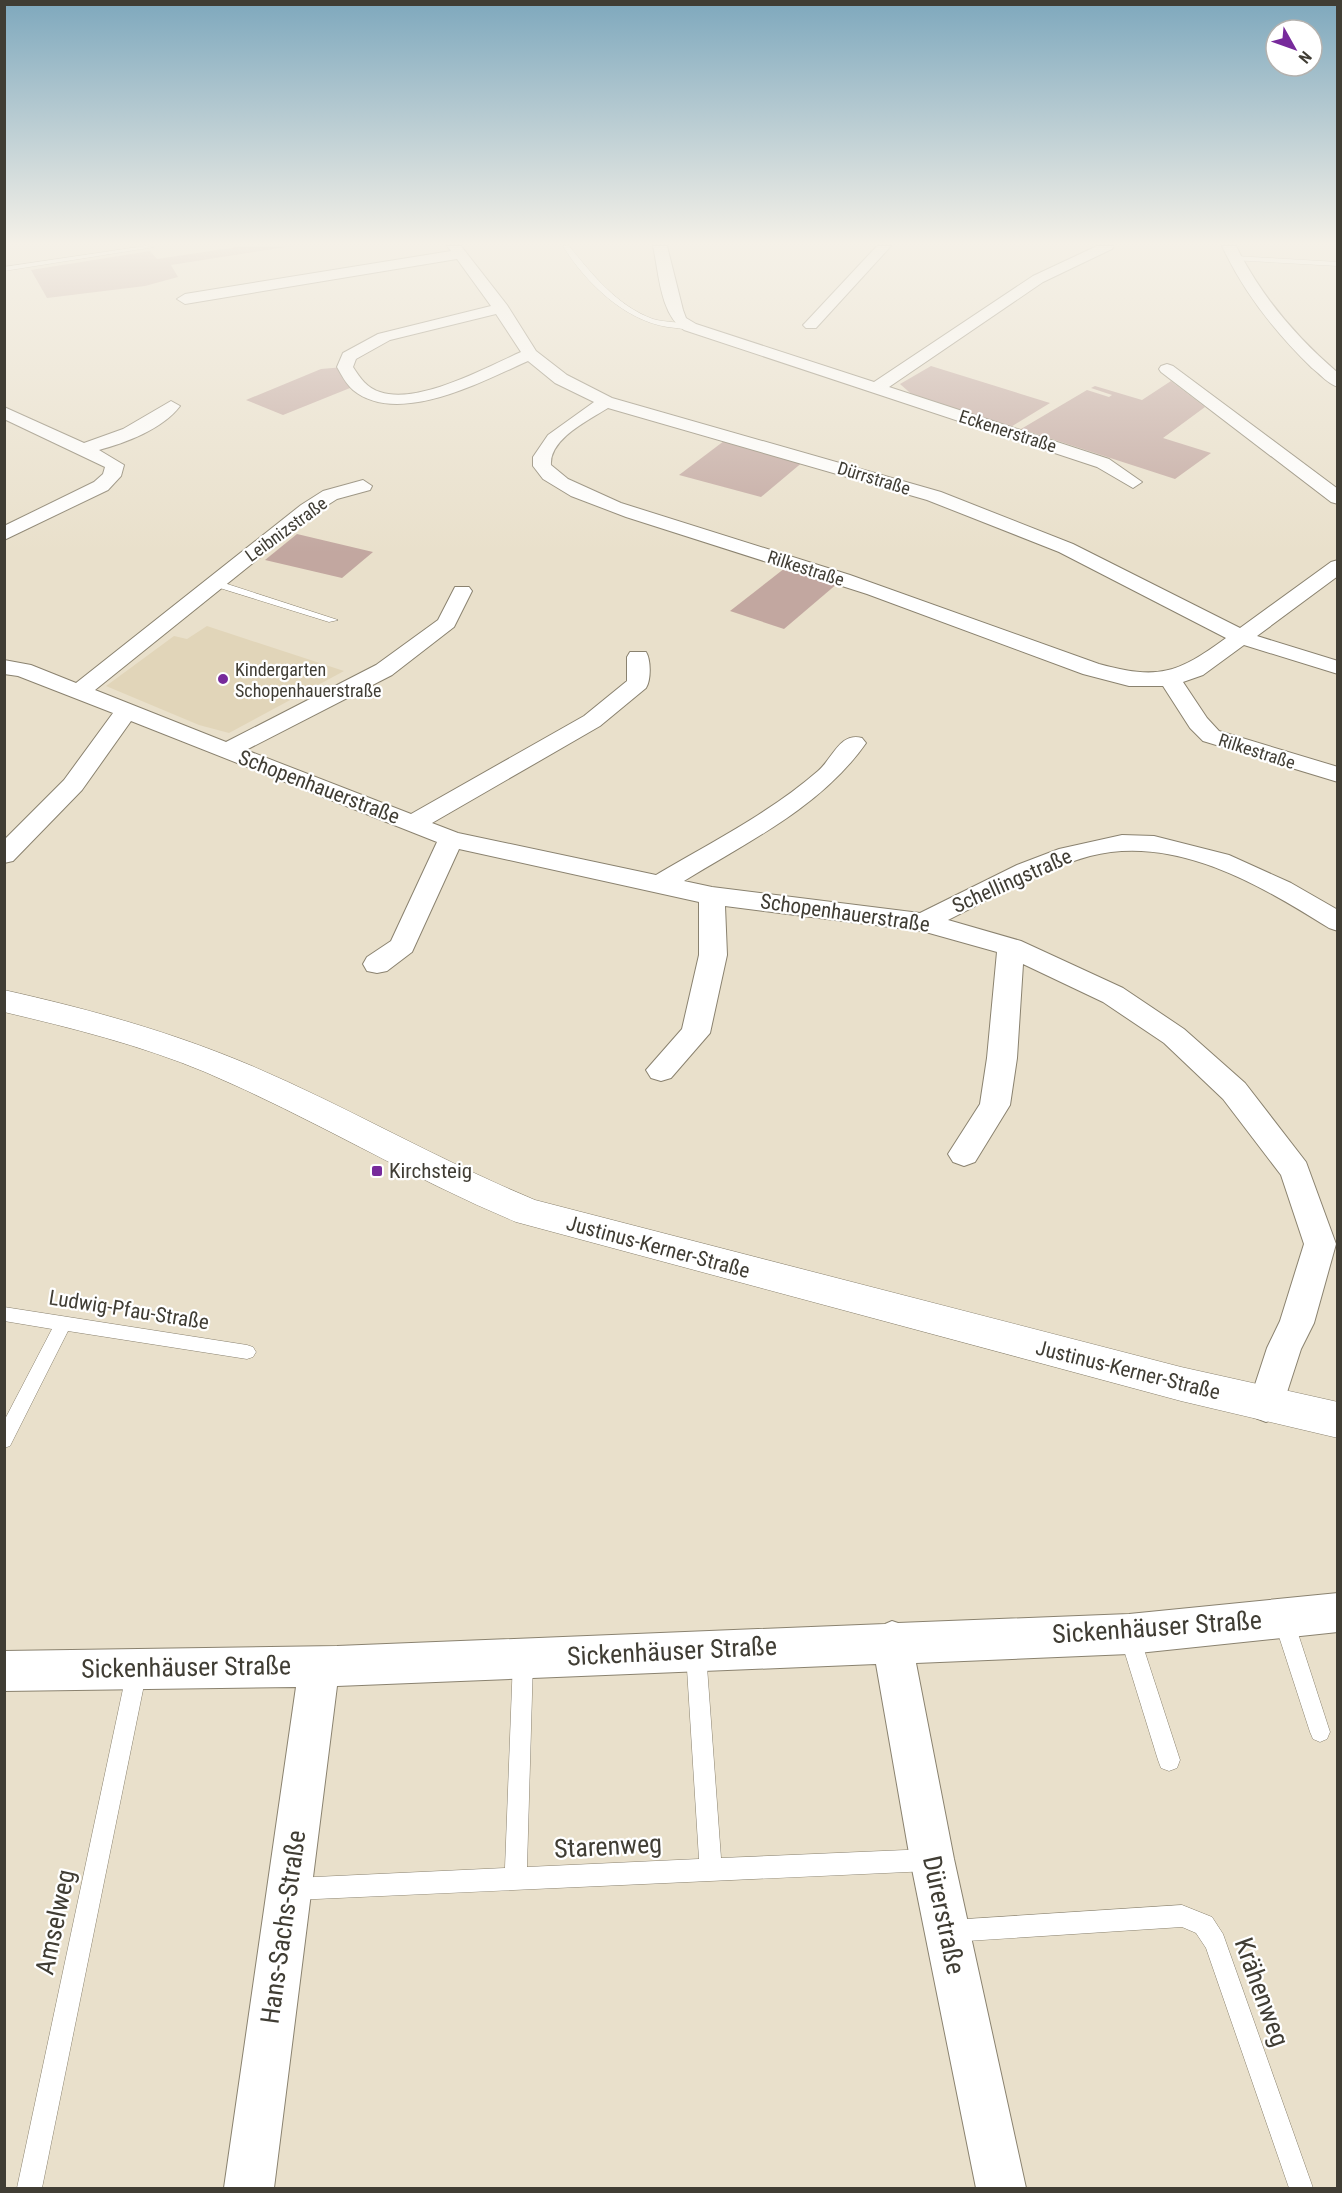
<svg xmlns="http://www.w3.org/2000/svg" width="1342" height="2193" font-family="'Roboto Condensed',sans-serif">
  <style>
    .built { fill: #e1d5b9 }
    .green { fill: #c2a7a0 }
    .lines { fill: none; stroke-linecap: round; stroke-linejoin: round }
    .service-casing { stroke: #8a826f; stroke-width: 1 }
    .minor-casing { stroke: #8a826f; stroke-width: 2 }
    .tertiary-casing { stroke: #8a826f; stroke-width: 1 }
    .service { fill: #fff; fill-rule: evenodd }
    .minor { fill: #fff; fill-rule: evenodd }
    .tertiary { fill: #fff; fill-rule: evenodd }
    .poi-dot { fill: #772a9b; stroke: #fff; stroke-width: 2 }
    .labels { text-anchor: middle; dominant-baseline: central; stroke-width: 4.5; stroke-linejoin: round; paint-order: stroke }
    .far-street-label { font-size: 18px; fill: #403d34; stroke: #fff }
    .far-poi-label { font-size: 18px; fill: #403d34; stroke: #fff; text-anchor: start }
    .street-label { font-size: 21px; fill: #403d34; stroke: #fff }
    .poi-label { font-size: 21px; fill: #403d34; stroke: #fff; text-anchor: start }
    .near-street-label { font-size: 26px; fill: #403d34; stroke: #fff }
  </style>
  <rect width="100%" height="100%" fill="#e9e0cb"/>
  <path class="built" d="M207 626 219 630 344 671 229 733 199 725 106 686 174 636 187 639Z"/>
  <g class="green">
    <path d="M244 246H292L171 265 178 277 145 286 47 298 31 270 150 251 157 259Z"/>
    <path d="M931 366 1050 403 1009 428 916 398 900 384Z"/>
    <path d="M344 367 355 386 283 415 246 400 321 369Z"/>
    <path d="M1171 381 1205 407 1163 438 1211 453 1175 479 1021 429 1087 390 1109 397 1112 395 1091 388 1095 386 1142 400Z"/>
    <path d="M724 441 804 461 761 497 679 475Z"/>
    <path d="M297 534 373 552 342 578 265 560Z"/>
    <path d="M785 568 838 583 784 629 730 611Z"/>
  </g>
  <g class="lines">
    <defs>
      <g id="service">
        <path d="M145 246 154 247 4 271V267Z"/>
        <path d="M563 246H569C592 274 617 306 653 319 666 323 683 321 694 327 689 330 683 329 676 328 629 325 586 284 563 246Z"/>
        <path d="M1235 256 1338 262V266L1232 260Z"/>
        <path d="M210 581H218L338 620 329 622 210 585Z"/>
        <path d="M4 1307 247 1345 253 1347 256 1352 253 1357 247 1359 68 1331 10 1446 4 1448V1421L52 1329 4 1321Z"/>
        <path d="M1283 1608 1290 1611 1293 1618 1330 1732 1327 1739 1320 1742 1313 1739 1310 1732 1273 1618 1276 1611Z"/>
        <path d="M1129 1624 1136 1627 1139 1634 1180 1760 1177 1768 1169 1771 1161 1768 1158 1760 1119 1634 1122 1627Z"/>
        <path d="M696 1643 703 1646 706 1653 721 1858 929 1849 937 1852 940 1860 937 1868 929 1871 294 1900 286 1897 283 1889 286 1881 294 1878 505 1868 513 1660 516 1653 523 1650 530 1653 533 1660 527 1867 699 1859 686 1653 689 1646Z"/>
        <path d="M137 1660 144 1663 147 1670 42 2188H17L127 1670 130 1663Z"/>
        <path d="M1182 1905 1212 1917 1223 1934 1313 2188H1289L1206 1948 1196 1933 1182 1927 951 1942 943 1939 940 1931 943 1923 951 1920Z"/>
      </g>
      <g id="minor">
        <path d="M447 246H461L507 305 536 351 567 375 612 398 941 492 1073 544 1240 628 1331 562 1338 560V576L1257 636 1338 661V674L1244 645 1203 675 1183 682 1207 718 1219 731 1338 767V782L1203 741 1190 728 1163 686H1129L1083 674 867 594 626 517 571 496 543 479 533 466V457L548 435 594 402 555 383 528 361C483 381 398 427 353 390 346 384 341 374 337 367L343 353 378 334 491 306 457 259 185 304 177 299 185 294 451 251ZM496 314 521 352C485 368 418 405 380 392 367 388 360 378 353 367L356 359 390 340ZM608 408 927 500 1059 552 1226 638C1177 674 1158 680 1099 664L850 575 621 503 568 479 551 465C549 439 589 420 608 408Z"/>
        <path d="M653 246H667L683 310 686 318 696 324 874 382 1033 276 1097 246H1114L1112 249 1043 282 889 387 1109 459 1142 482 1133 488 1097 467 684 330C660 314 659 273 653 246Z"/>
        <path d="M877 246H891L816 328H806L803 325 806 322Z"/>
        <path d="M1222 246H1236C1261 296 1295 336 1338 373V387C1328 384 1320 374 1312 368 1275 332 1244 293 1222 246Z"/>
        <path d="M1167 364 1173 366 1338 489V504L1331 502 1161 372 1159 369 1161 366Z"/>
        <path d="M171 401 180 406C163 429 125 443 99 450L124 465 121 476 108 490 4 540V526L94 482 103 474 105 467 4 419V407L84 443 123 429Z"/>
        <path d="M363 480 372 486 370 490 337 499 315 513 95 690 226 742 376 665 438 620 455 587H469L472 591 454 627 392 675 246 750 411 814 584 716 627 681V657L630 652H646C651 660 651 680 646 688L600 726 432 823 458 833 656 875C710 843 770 813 818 771 833 758 840 732 862 738L866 743C822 806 748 842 684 881L712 887 920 913 1017 865 1059 849 1122 835 1154 836 1229 855 1291 883 1338 910V931L1329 928C1260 885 1175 834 1090 856 1040 870 994 897 948 920L1021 941 1123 988 1184 1029 1245 1083 1306 1162 1336 1244 1314 1323 1301 1349 1279 1417 1266 1422 1253 1417 1248 1406 1267 1348 1280 1321 1304 1244 1281 1175 1223 1099 1164 1043 1103 1002 1023 964 1017 1058 1010 1105 975 1162 964 1166 953 1162 948 1154 980 1104 987 1058 997 952 922 931 725 906 727 955 710 1033 671 1078 661 1081 651 1078 646 1070 682 1029 699 955V902L459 849 412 952 387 971 377 973 367 971 363 964 367 957 391 941 437 842 131 721 82 790 13 861 4 863V840L64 780 113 713 18 676 4 674V660L31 665 76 683 301 505 323 491Z"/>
        <path d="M1338 1593V1632L1129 1654 916 1663 954 1859 1026 2188H976L910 1859 876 1664 337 1686 274 2188H224L296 1687 4 1691V1651L337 1646 885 1624 892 1621 898 1623 1129 1614Z"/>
      </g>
      <path id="tertiary" d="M4 990C89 1009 172 1032 252 1066 348 1107 438 1160 535 1200L1181 1367 1338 1402V1438L1181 1401 516 1222C410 1178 311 1117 205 1072 140 1045 72 1028 4 1012Z"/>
    </defs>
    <use href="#service" class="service-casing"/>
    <use href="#minor" class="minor-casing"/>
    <use href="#tertiary" class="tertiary-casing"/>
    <use href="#service" class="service"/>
    <use href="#minor" class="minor"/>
    <use href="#tertiary" class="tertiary"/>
  </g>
  <linearGradient id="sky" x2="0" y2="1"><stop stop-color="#7ea8bd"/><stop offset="0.44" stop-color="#f5f1e8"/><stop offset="1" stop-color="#f5f1e8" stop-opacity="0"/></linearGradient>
  <rect width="1342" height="553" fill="url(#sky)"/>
  <g class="poi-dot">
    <circle cx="223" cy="679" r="6"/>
    <rect x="371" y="1165" width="12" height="12" rx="3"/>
  </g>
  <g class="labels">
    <g class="far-street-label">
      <text transform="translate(1008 431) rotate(18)">Eckenerstraße</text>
      <text transform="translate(874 478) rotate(17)">Dürrstraße</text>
      <text transform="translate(286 529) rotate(-36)">Leibnizstraße</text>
      <text transform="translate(806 568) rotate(18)">Rilkestraße</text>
      <text transform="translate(1257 751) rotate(18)">Rilkestraße</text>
    </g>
    <g class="far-poi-label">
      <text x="235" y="669">Kindergarten<tspan x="235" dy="21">Schopenhauerstraße</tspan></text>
    </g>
    <g class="street-label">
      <text transform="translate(319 787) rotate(21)">Schopenhauerstraße</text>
      <text transform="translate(1012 881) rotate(-24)">Schellingstraße</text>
      <text transform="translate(845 913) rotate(8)">Schopenhauerstraße</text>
      <text transform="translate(658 1247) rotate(15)">Justinus-Kerner-Straße</text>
      <text transform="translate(129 1310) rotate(9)">Ludwig-Pfau-Straße</text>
      <text transform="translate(1128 1370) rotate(14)">Justinus-Kerner-Straße</text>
    </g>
    <g class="poi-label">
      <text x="389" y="1171">Kirchsteig</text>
    </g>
    <g class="near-street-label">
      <text transform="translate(1157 1627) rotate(-4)">Sickenhäuser Straße</text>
      <text transform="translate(672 1651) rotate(-3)">Sickenhäuser Straße</text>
      <text transform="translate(186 1667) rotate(-1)">Sickenhäuser Straße</text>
      <text transform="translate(608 1846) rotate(-3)">Starenweg</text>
      <text transform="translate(944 1915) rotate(78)">Dürerstraße</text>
      <text transform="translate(55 1922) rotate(-78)">Amselweg</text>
      <text transform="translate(283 1927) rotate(-82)">Hans-Sachs-Straße</text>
      <text transform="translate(1262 1992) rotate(70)">Krähenweg</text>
    </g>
  </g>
  <rect width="1342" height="2193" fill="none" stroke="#403d34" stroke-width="12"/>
  <g transform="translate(1294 48) rotate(130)"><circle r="28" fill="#ffffff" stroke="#b3b1ae" stroke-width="1.5"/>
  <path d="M0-4.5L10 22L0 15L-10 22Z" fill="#772a9b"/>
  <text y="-9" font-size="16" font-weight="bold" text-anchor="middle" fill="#403d34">N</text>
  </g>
</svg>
